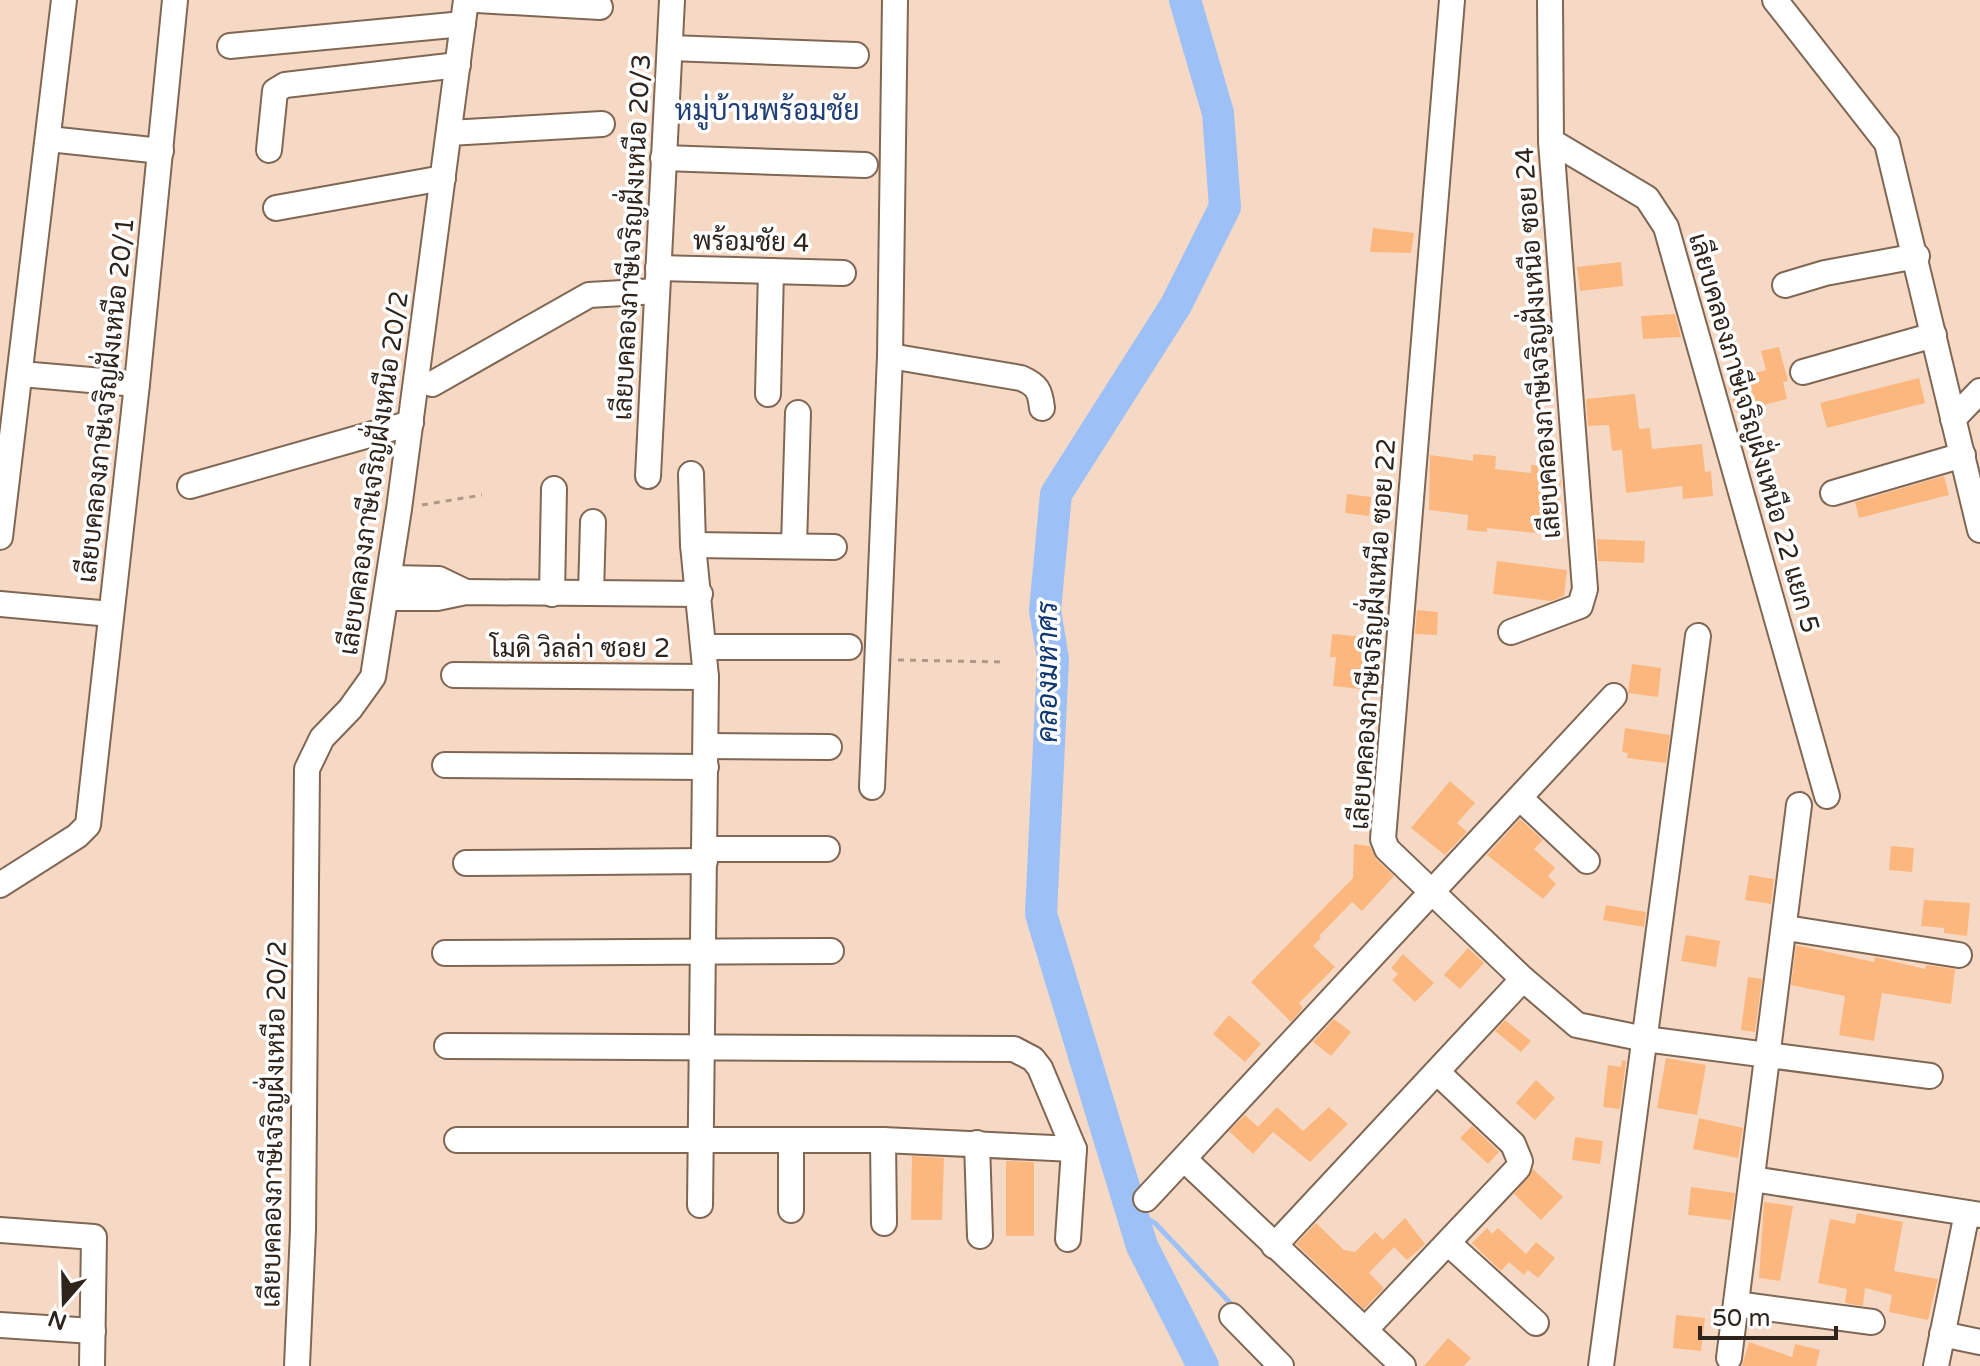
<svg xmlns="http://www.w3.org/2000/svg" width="1980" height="1366" font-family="'Varela Round',Sarabun,sans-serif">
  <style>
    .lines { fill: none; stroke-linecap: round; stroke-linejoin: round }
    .stream { stroke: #9dc1f7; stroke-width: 5 }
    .river { stroke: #9dc1f7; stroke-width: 32 }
    .building { fill: #fcb77f }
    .minor-casing { stroke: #806754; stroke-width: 28 }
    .path { stroke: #af9888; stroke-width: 3; stroke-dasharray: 6 6; stroke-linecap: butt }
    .minor { stroke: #fff; stroke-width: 24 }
    .labels { text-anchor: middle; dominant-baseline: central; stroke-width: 7; stroke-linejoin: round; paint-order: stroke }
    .street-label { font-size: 26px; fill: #2e241c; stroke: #fff }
    .neighbourhood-label { font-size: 28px; fill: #213f75; stroke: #fff }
    .water-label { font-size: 28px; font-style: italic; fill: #0c3771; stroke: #fff }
  </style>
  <rect width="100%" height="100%" fill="#f6d9c4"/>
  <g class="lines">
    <path class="stream" d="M1131 1210 1155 1223 1234 1307"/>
    <path class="river" d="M1185 0 1218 113 1225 207 1176 305 1056 494 1045 610 1053 659 1041 914 1142 1246 1203 1366"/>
  </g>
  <g class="building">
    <path d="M1373 228 1414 233 1411 253 1370 252Z"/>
    <path d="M1621 262 1623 286 1580 291 1577 267Z"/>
    <path d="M1675 314 1681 337 1643 339 1641 316Z"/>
    <path d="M1779 347 1788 381 1783 382 1787 399 1736 412 1727 381 1766 370 1761 351Z"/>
    <path d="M1919 378 1925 403 1827 428 1820 403Z"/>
    <path d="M1635 394 1639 429 1650 428 1652 449 1702 444 1705 472 1711 471 1713 496 1683 499 1682 486 1626 493 1622 450 1612 451 1609 425 1588 426 1586 399Z"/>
    <path d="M1473 454 1496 456 1495 469 1531 473V465L1559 467 1557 479 1561 480 1556 535 1487 528V532L1467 530 1468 515 1429 510 1430 455 1473 461Z"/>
    <path d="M1944 476 1949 495 1859 518 1855 502Z"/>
    <path d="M1347 494 1371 497 1369 516 1345 513Z"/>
    <path d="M1597 539 1645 541 1644 563 1598 561Z"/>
    <path d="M1497 561 1567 570 1564 596 1551 601 1493 594Z"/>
    <path d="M1417 610 1438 612 1437 635 1415 634Z"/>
    <path d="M1332 634 1367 637 1361 689 1333 686 1336 657H1330Z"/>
    <path d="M1632 664 1661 668 1658 697 1628 693Z"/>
    <path d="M1625 728 1670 735 1666 763 1627 758 1628 753 1622 752Z"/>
    <path d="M1450 781 1475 803 1457 823 1467 832 1445 855 1411 828Z"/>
    <path d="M1520 819 1543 840 1534 849 1555 868 1548 876 1556 884 1543 899 1487 855Z"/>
    <path d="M1354 844 1370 846 1376 859 1394 876 1362 911 1352 902 1319 936 1321 938 1313 946 1335 967 1299 1003 1303 1008 1291 1022 1251 982 1353 878Z"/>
    <path d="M1891 846 1914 848 1912 872 1889 870Z"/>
    <path d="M1749 875 1774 879 1771 904 1745 900Z"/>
    <path d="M1924 900 1970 903 1967 936 1944 933V928L1921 926Z"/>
    <path d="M1606 905 1646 912 1644 927 1603 920Z"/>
    <path d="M1686 935 1720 941 1716 967 1681 961Z"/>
    <path d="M1796 945 1874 962 1875 957 1925 969 1926 965 1955 969 1951 1004 1882 993 1874 1041 1839 1035 1845 996 1791 985Z"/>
    <path d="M1468 948 1484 963 1460 989 1444 975Z"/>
    <path d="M1403 954 1434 983 1415 1002 1392 980 1398 974 1391 968Z"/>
    <path d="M1748 977 1762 979 1755 1032 1741 1030Z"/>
    <path d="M1229 1015 1261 1044 1245 1062 1213 1034Z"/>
    <path d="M1334 1019 1351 1032 1331 1056 1313 1042Z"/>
    <path d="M1505 1020 1531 1041 1521 1052 1495 1031Z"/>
    <path d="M1666 1058 1706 1065 1697 1115 1657 1108Z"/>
    <path d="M1622 1060 1626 1061 1620 1109 1603 1107 1608 1065 1621 1067Z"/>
    <path d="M1536 1080 1555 1098 1535 1120 1516 1103Z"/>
    <path d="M1277 1107 1303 1131 1329 1107 1348 1124 1310 1162 1273 1132 1253 1154 1229 1131 1245 1115 1258 1127Z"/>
    <path d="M1699 1118 1743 1128 1738 1158 1693 1149Z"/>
    <path d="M1472 1126 1499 1152 1488 1164 1460 1138Z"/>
    <path d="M1575 1137 1603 1141 1600 1164 1572 1160Z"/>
    <path d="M912 1156 944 1158 942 1220H911Z"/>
    <path d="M1006 1161 1034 1162V1236H1006Z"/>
    <path d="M1533 1169 1563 1197 1541 1220 1514 1194Z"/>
    <path d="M1691 1187 1735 1193 1731 1220 1688 1215Z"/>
    <path d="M1764 1202 1793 1206 1780 1281 1759 1278Z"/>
    <path d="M1857 1213 1903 1222 1894 1271 1938 1279 1928 1320 1889 1312 1892 1295 1865 1288 1863 1306 1845 1303 1847 1289 1818 1283 1830 1219 1855 1224Z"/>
    <path d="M1405 1218 1425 1244 1407 1260 1394 1247 1369 1273 1384 1288 1364 1309 1296 1244 1316 1223 1344 1250 1355 1252 1375 1232 1383 1240Z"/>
    <path d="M1487 1228 1492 1234 1498 1228 1526 1254 1536 1242 1555 1258 1538 1278 1528 1270 1524 1275 1509 1262 1501 1271 1472 1243Z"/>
    <path d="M1676 1315 1705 1318 1701 1351 1673 1348Z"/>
    <path d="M1448 1338 1471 1358 1464 1366H1424Z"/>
    <path d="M1749 1342 1792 1357 1795 1344 1820 1350 1816 1366H1742Z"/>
  </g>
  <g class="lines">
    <defs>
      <g id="minor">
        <path d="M477 0 600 7"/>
        <path d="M1452 0 1383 839 1387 849 1523 979 1577 1025 1645 1039 1930 1076"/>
        <path d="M1775 0 1887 143 1980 530"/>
        <path d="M230 46 463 24"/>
        <path d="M670 48 856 55"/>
        <path d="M449 133 602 124"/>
        <path d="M49 139 161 151"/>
        <path d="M1551 141 1647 198 1666 227 1827 796"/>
        <path d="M269 150 275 91 285 85 458 65"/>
        <path d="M663 158 865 165"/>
        <path d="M276 208 443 178"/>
        <path d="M658 268 843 273"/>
        <path d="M1785 285 1825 273 1917 256"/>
        <path d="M890 356 1021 378C1037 385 1040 390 1042 408"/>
        <path d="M1803 372 1934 335"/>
        <path d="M21 374 137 384"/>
        <path d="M432 384 589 295 657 291"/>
        <path d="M768 394 771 271"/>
        <path d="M1953 419 1980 391"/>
        <path d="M691 474 693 545 706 677 700 1205"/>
        <path d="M648 476 672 0"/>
        <path d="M190 486 411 423"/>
        <path d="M1833 493 1963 455"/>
        <path d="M0 537 64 0"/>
        <path d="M693 545 834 547"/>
        <path d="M794 545 798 413"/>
        <path d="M389 578 439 579 466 592"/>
        <path d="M591 593 593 522"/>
        <path d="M552 594 554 489"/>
        <path d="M387 598H437L466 592 700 594"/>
        <path d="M0 604 111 614"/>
        <path d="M1511 632 1580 606 1585 589 1551 141 1550 0"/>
        <path d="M706 647H849"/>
        <path d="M454 675 706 677"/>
        <path d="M707 746 829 747"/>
        <path d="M445 765 706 767"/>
        <path d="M872 787 890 356 895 0"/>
        <path d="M1521 799 1587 861"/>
        <path d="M704 849H827"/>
        <path d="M466 863 705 861"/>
        <path d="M0 885 77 836 88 825 137 384 175 0"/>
        <path d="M1786 928 1959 955"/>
        <path d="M445 953 831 951"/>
        <path d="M447 1046 1014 1049 1033 1059 1040 1068 1074 1149 1068 1239"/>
        <path d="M457 1140H883L1074 1149"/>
        <path d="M791 1140V1210"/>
        <path d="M883 1140 884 1223"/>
        <path d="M977 1143 980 1236"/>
        <path d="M1184 1159 1403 1366"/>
        <path d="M1753 1179 1980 1215"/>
        <path d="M1146 1199 1614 696"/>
        <path d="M0 1230 94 1237 92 1366"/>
        <path d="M1448 1243 1536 1323"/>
        <path d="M1274 1246 1523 979"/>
        <path d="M1736 1304 1872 1322"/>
        <path d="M1232 1316 1281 1366"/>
        <path d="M0 1325 93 1331"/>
        <path d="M1365 1330 1518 1168 1520 1161 1513 1144 1437 1072"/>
        <path d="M1942 1334 1980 1342"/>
        <path d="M1729 1358 1799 805"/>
        <path d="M297 1366 303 1230 307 769 322 738 350 709 373 677 399 509 466 0"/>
        <path d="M1601 1366 1698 636"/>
        <path d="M1936 1366 1967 1213"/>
      </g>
    </defs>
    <use href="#minor" class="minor-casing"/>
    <g class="path">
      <path d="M422 505 482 495"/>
      <path d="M898 660 1002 662"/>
    </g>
    <use href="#minor" class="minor"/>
  </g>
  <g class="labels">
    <g class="street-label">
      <text transform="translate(632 237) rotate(-87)">เลียบคลองภาษีเจริญฝั่งเหนือ 20/3</text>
      <text transform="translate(751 242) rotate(1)">พร้อมชัย 4</text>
      <text transform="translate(1538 343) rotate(-94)">เลียบคลองภาษีเจริญฝั่งเหนือ ซอย 24</text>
      <text transform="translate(106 400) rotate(-84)">เลียบคลองภาษีเจริญฝั่งเหนือ 20/1</text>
      <text transform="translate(1754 433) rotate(74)">เลียบคลองภาษีเจริญฝั่งเหนือ 22 แยก 5</text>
      <text transform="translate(374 473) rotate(-82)">เลียบคลองภาษีเจริญฝั่งเหนือ 20/2</text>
      <text transform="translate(1373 634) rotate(-86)">เลียบคลองภาษีเจริญฝั่งเหนือ ซอย 22</text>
      <text x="580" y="648">โมดิ วิลล่า ซอย 2</text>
      <text transform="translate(274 1124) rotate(-89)">เลียบคลองภาษีเจริญฝั่งเหนือ 20/2</text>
    </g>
    <g class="neighbourhood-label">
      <text x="767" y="111">หมู่บ้านพร้อมชัย</text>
    </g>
    <g class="water-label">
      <text transform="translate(1048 672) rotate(-90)">คลองมหาศร</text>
    </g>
  </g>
  <g transform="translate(64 1302) rotate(200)" stroke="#ffffff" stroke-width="6" paint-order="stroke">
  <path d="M0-6L14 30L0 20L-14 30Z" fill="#2e241c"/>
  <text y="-12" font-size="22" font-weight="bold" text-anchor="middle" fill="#2e241c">N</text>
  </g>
  <path d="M1700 1326v12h136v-12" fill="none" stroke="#2e241c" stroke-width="4"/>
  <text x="1712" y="1326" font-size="24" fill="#2e241c" stroke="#ffffff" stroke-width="6" paint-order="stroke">50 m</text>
</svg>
